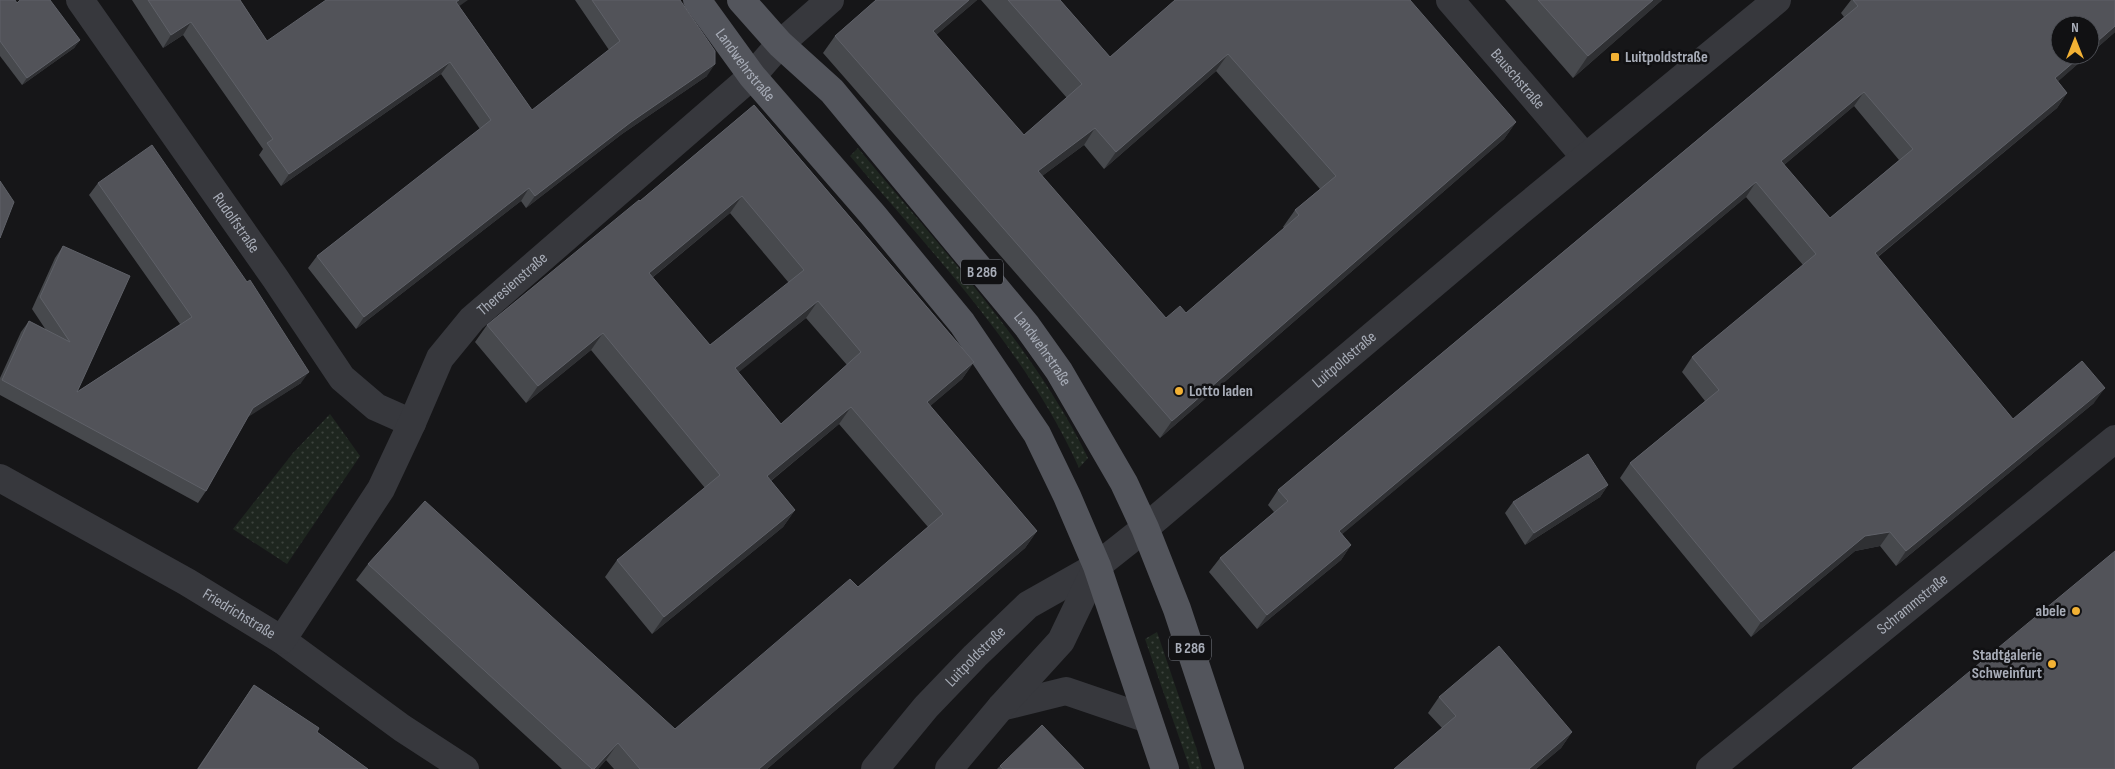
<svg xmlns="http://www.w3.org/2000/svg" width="2115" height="769" font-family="'Sofia Sans Condensed',sans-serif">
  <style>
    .grass { fill: url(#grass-dots) }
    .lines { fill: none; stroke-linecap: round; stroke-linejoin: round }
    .minor { stroke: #37383d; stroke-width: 28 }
    .tertiary { stroke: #37383d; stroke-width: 28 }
    .primary { stroke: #53555c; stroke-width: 28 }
    .wall { fill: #47494d; fill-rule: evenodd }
    .shaded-wall { fill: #2f3033 }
    .building { fill: #525359; stroke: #5f6168; fill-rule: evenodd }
    .poi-dot { fill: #f2b134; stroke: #111113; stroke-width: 2 }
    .labels { text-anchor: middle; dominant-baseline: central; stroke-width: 5; stroke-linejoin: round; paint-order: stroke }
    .shield { fill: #111113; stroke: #7b7e86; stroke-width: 1 }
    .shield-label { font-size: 15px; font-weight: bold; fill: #a8adb8 }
    .poi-label { font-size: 16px; font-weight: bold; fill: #a8adb8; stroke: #111113; text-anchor: start }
    .street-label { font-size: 16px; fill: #a8adb8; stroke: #111113 }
  </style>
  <defs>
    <pattern id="grass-dots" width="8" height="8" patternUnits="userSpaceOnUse" patternTransform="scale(1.25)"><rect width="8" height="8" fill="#1e261f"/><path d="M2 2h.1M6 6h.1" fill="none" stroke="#3c433d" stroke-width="1.8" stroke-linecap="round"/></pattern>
  </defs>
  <rect width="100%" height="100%" fill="#161618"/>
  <g class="grass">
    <path d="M858 148C938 245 1033 345 1088 458L1079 468C1026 350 933 254 850 156Z"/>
    <path d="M330 414 360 456 287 564 233 529 293 453Z"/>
    <path d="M1157 632 1197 750 1202 769H1190L1145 639Z"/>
  </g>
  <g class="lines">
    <g class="minor">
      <path id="s1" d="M80 0 275 278 342 378 376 407 412 423"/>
      <path id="s2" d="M1450 0 1585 157"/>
      <path id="s3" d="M0 478 187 582 282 640 402 728 465 769"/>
      <path id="s4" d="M1145 528 1513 217 1777 0"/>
      <path id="s5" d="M282 640 381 489 412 423 440 358 472 319 752 76 780 44 830 0"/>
      <path id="s6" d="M1710 769 2115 439"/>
    </g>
    <g class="tertiary">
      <path d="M1001 707 1066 691 1148 719"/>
      <path id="s7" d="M875 769 926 707 975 656 1028 605 1097 566 1145 528"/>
      <path d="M949 769 1001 707 1061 641 1097 566"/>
    </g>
    <g class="primary">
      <path id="s8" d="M697 0 752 76 873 215 962 323 1037 434 1067 496 1097 566 1165 769"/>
      <path id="s9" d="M741 0 780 44 832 91 1027 326 1059 371 1124 483 1145 528 1177 609 1230 769"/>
    </g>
  </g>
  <g class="wall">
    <path d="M0 0 17 3 80 40 74 48 22 85 0 56Z"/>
    <path d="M132 0H240L267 41 459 6 532 110 609 50 575 0H680L707 76 622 134 526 208 521 201 356 329 308 268 317 256 480 129 441 74 281 186 259 155 263 149 183 35 163 48Z"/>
    <path d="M876 0H977L936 35 1024 135 1067 98 981 0H1060L1110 57 1175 0 1516 122 1504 139 1160 438 823 53 835 36ZM1216 71 1320 189 1295 210 1283 227 1284 228 1186 313 1166 318 1042 176 1084 145 1104 169Z"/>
    <path d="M1505 0H1662L1573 78Z"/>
    <path d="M1851 0H2115V32L2090 54V25L2060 55H2088L2058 81 2067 93 2057 108 1878 257 2013 419 2094 403 1896 566 1880 546 1855 551 1751 637 1620 478 1630 463 1705 401 1682 372 1692 357 1803 265 1746 197 1342 534 1351 545 1341 560 1257 629 1209 572 1220 558 1274 512 1268 505 1278 490 1844 17 1841 13ZM1854 106 1899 160 1830 218 1784 165Z"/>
    <path d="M754 105 974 362 962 379 930 406 1037 531 1025 548 767 769H614L606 760 598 769H562L356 580 368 564 675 729 858 587 928 527 839 424 771 481 795 510 783 527 652 634 605 577 617 560 705 488 591 350 526 403 475 342 487 325 640 201ZM730 213 789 283 710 345 652 278ZM806 318 847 365 781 424 738 372Z"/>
    <path d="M98 183 301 383 247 417 206 491 198 503 0 395V378L21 332 29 321 46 330 32 309 55 258 63 246 77 392 180 324 89 195Z"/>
    <path d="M1608 485 1600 497 1525 545 1505 513 1513 502Z"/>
    <path d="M254 685 317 732 368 769H197Z"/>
    <path d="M1439 697 1572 732 1561 748 1536 769H1394L1442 728 1428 713Z"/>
    <path d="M1000 766 1084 769H997Z"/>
  </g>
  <g class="shaded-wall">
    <path d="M459 0H468L448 14 456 2Z"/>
    <path d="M969 0H977L921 48 933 31Z"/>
    <path d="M1653 0H1662L1573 78 1588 56Z"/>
    <path d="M191 22 183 35 163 48 171 35Z"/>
    <path d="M2115 26V32L2090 54V48Z"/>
    <path d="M80 40 74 48 22 85 27 78Z"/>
    <path d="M1228 54 1216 71 1104 169 1116 152Z"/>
    <path d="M2082 55H2088L2045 93 2055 78Z"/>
    <path d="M450 62 441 74 281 186 289 174Z"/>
    <path d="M715 64 707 76 622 134 526 208 535 196 631 122Z"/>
    <path d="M1864 92 1854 106 1771 176 1781 161Z"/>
    <path d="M2067 93 2057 108 1864 268 1875 253Z"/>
    <path d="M1516 122 1504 139 1160 438 1172 421Z"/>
    <path d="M1095 128 1084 145 1026 188 1038 171Z"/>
    <path d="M1756 182 1746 197 1328 546 1339 531Z"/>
    <path d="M529 188 521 201 356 329 364 317Z"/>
    <path d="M742 196 730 213 637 290 649 273Z"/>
    <path d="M818 301 806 318 723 385 735 368Z"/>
    <path d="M603 333 591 350 526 403 538 386Z"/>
    <path d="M974 362 962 379 915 419 927 402Z"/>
    <path d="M309 372 301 383 245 419 253 408Z"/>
    <path d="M2105 388 2094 403 1896 566 1906 551Z"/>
    <path d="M851 407 839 424 756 493 767 476Z"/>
    <path d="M1608 485 1600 497 1525 545 1534 533Z"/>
    <path d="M795 510 783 527 652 634 664 617Z"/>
    <path d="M1037 531 1025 548 767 769H759Z"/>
    <path d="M1890 532 1880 546 1855 551 1751 637 1761 622 1865 536Z"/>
    <path d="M1351 545 1341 560 1257 629 1267 615Z"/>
    <path d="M1572 732 1561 748 1536 769H1529Z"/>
    <path d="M618 743 606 760 598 769H594Z"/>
  </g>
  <g class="building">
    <path d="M0 0H15L17 3 20 0H50L80 40 27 78 0 41Z"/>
    <path d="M148 0H240L267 41 326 0H459L456 2 532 110 620 41 592 0H680L715 51V64L631 122 535 196 529 188 364 317 317 256 491 120 450 62 289 174 267 143 273 139 191 22 171 35Z"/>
    <path d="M876 0H969L933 31 1024 135 1082 84 1008 0H1060L1110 57 1175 0H1410L1516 122 1172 421 835 36ZM1228 54 1336 176 1295 210 1299 215 1186 313 1180 306 1166 318 1038 171 1095 128 1116 152Z"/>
    <path d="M1538 0H1653L1588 56Z"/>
    <path d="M1853 0H2115V26L2090 48V25H2060V55H2082L2055 78 2067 93 1875 253 2013 419 2082 361 2105 388 1906 551 1890 532 1865 536 1761 622 1630 463 1719 390 1692 357 1816 254 1756 182 1339 531 1351 545 1267 615 1220 558 1288 501 1278 490 1858 6ZM1864 92 1913 149 1830 218 1781 161Z"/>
    <path d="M754 105 974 362 927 402 1037 531 759 769H640L618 743 594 769H592L368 564 425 501 675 729 850 579 858 587 943 514 851 407 767 476 795 510 664 617 617 560 720 475 603 333 538 386 487 325 639 200 640 201ZM742 196 804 270 710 345 649 273ZM818 301 861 352 781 424 735 368Z"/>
    <path d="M152 145 247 282 250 280 309 372 253 408 206 491 2 380 29 321 70 342 40 297 63 246 130 276 77 392 192 317 98 183Z"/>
    <path d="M0 181 14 202 0 238Z"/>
    <path d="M1588 454 1608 485 1534 533 1513 502Z"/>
    <path d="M2115 551V769H1852Z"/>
    <path d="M1499 646 1572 732 1529 769H1394L1456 716 1439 697Z"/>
    <path d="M254 685 319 728 317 732 368 769H198Z"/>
    <path d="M1042 725 1084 769H1003L1000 766Z"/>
  </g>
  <g class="poi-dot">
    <rect x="1610" y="52" width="10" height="10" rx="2.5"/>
    <circle cx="1179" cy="391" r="5"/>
    <circle cx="2076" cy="611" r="5"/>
    <circle cx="2052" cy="664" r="5"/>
  </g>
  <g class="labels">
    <g class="shield">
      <rect x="961" y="259.5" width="42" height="25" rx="4"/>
      <rect x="1169" y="635.5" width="42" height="25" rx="4"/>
    </g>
    <g class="shield-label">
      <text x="982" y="272">B 286</text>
      <text x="1190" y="648">B 286</text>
    </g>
    <g class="poi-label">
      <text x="1625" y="57">Luitpoldstraße</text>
      <text x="1189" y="391">Lotto laden</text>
      <text x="2066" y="611" text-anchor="end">abele</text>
      <text x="2042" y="655" text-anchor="end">Stadtgalerie<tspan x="2042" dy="18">Schweinfurt</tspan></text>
    </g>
    <g class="street-label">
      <text stroke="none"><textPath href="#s8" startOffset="81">Landwehrstraße</textPath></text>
      <text stroke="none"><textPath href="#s2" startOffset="104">Bauschstraße</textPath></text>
      <text stroke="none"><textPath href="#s1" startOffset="272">Rudolfstraße</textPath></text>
      <text stroke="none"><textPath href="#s5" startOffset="428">Theresienstraße</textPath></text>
      <text stroke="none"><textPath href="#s9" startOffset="462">Landwehrstraße</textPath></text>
      <text stroke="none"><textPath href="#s4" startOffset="261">Luitpoldstraße</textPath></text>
      <text stroke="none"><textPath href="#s6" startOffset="261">Schrammstraße</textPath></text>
      <text stroke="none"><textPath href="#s3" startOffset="275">Friedrichstraße</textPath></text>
      <text stroke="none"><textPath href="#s7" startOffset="151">Luitpoldstraße</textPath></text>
    </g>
  </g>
  <g transform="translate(2075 40)"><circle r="24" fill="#111113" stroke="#4d4f55"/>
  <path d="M0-4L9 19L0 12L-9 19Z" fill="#f2b134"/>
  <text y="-8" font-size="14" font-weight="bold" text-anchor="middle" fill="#a8adb8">N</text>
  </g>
</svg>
